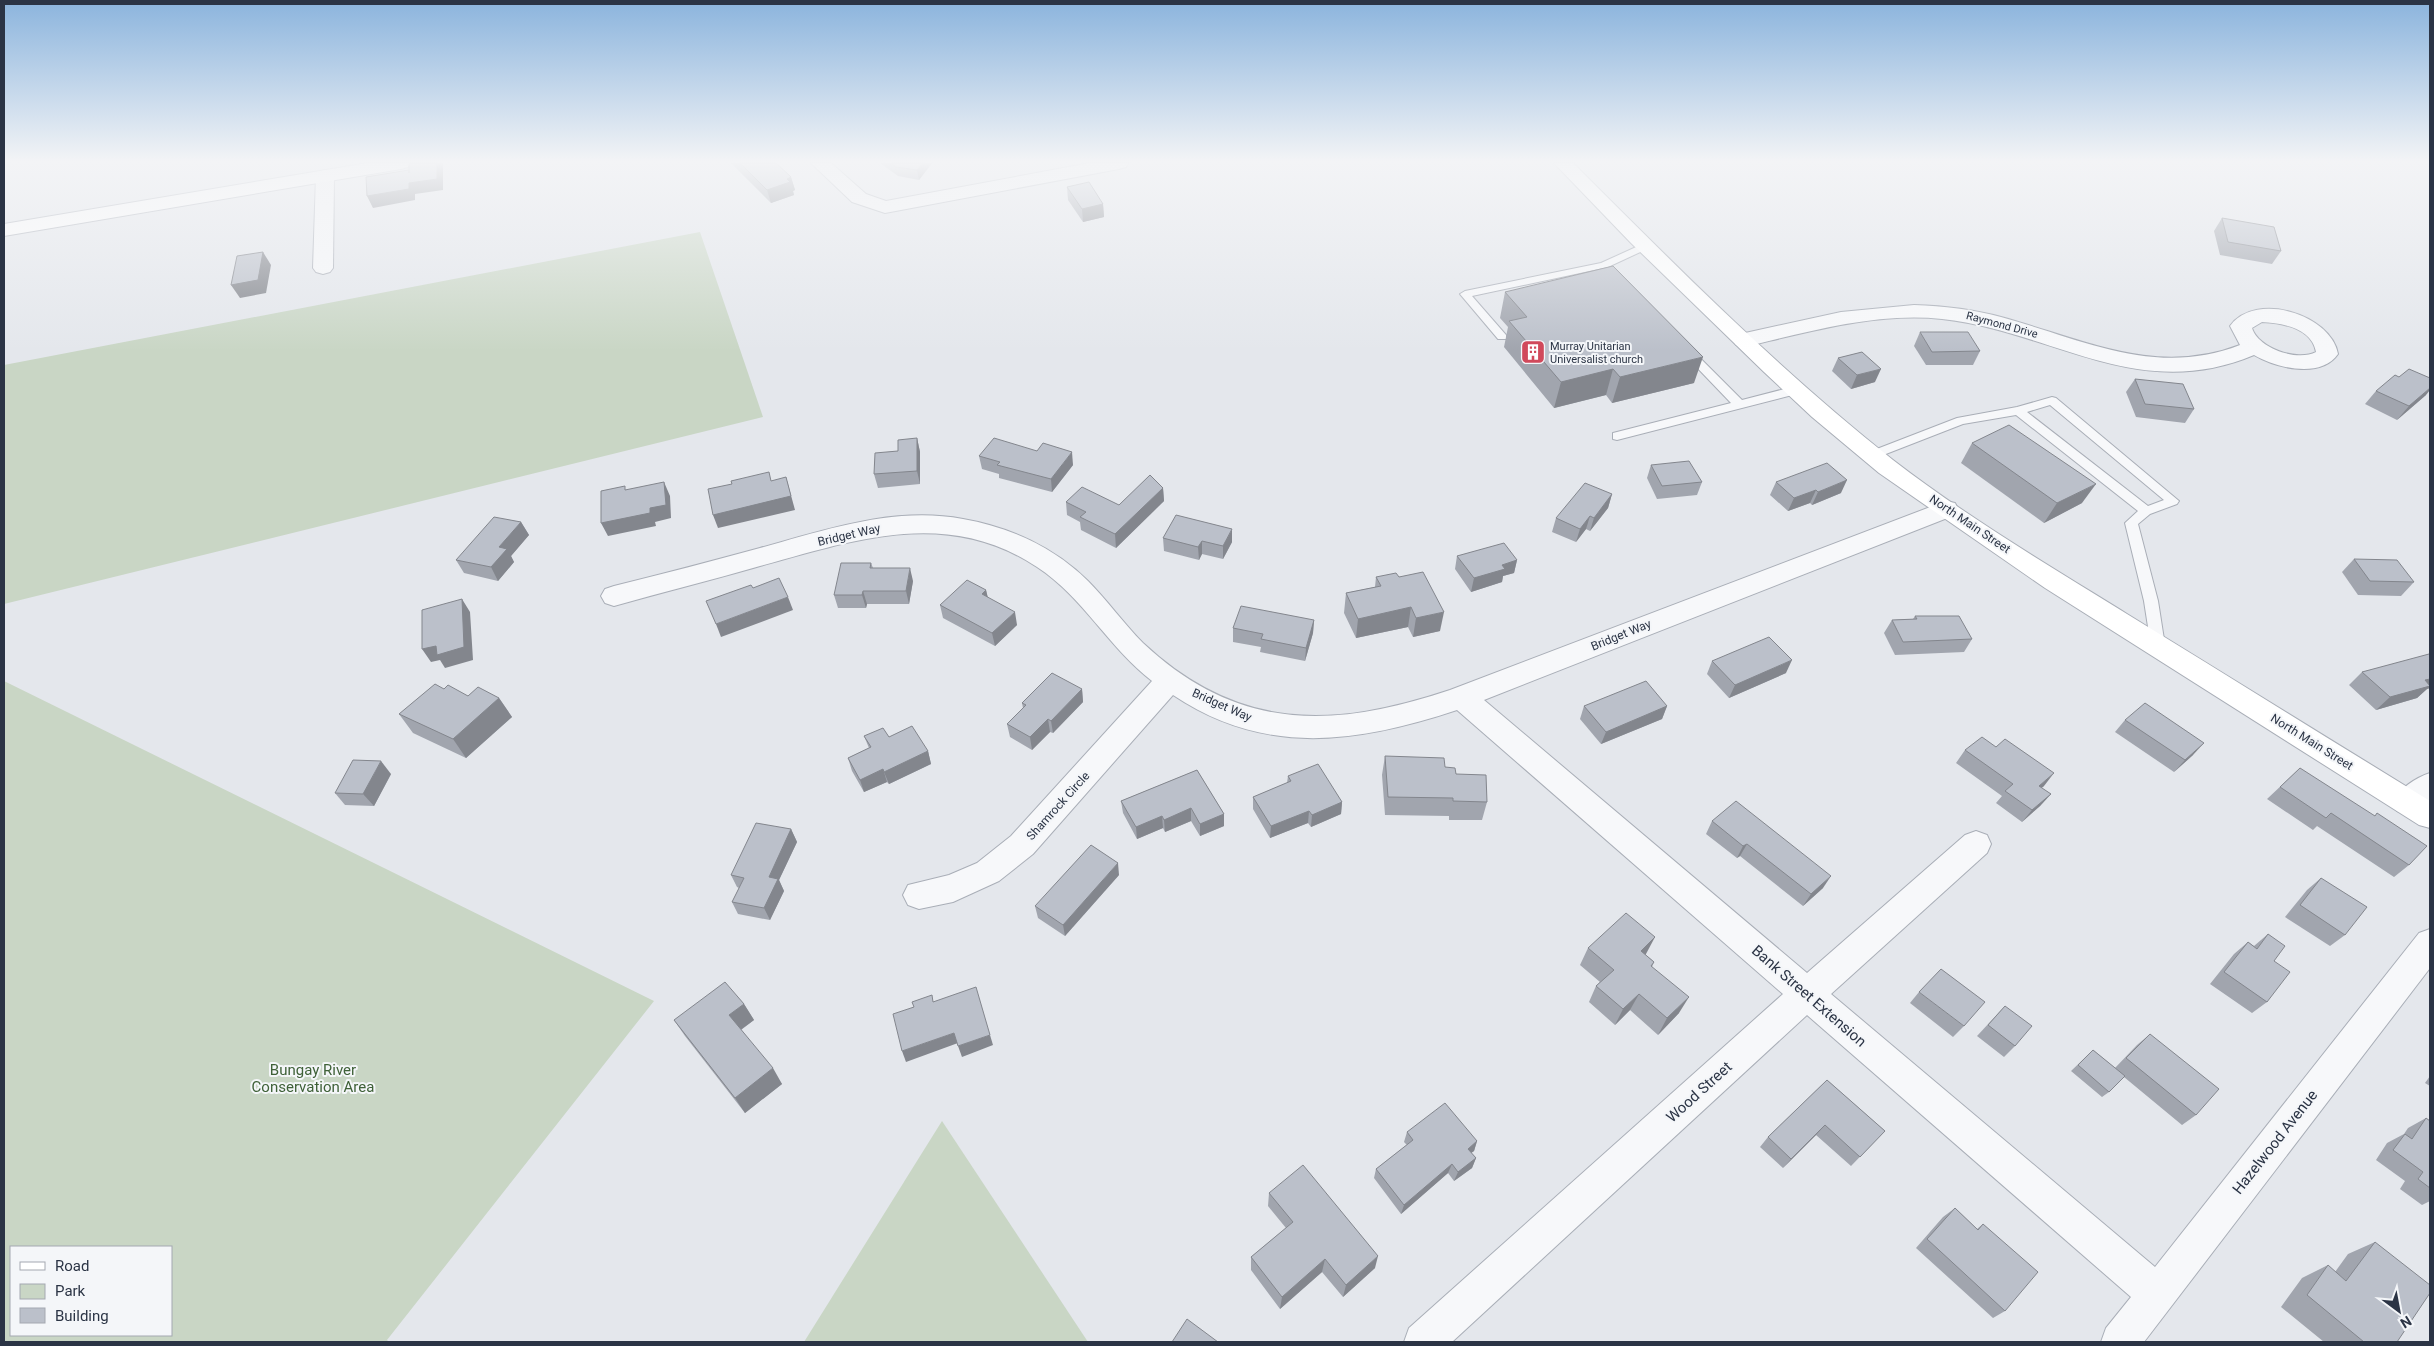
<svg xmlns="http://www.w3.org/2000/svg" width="2434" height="1346" font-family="Roboto,sans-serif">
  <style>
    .green { fill: #c9d6c5; fill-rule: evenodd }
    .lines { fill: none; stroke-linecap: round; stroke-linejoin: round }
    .service-casing { stroke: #a9aeb7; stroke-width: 2 }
    .minor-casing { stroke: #a9aeb7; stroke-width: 2 }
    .secondary-casing { stroke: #a9aeb7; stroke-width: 2 }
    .service { fill: #f7f8fa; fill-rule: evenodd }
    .minor { fill: #f7f8fa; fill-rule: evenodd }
    .secondary { fill: #fff; fill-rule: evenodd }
    .wall { fill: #a1a5ae }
    .shaded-wall { fill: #83868d }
    .building { fill: #bbc0ca; stroke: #83868d }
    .labels { text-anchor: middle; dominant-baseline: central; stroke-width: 4; stroke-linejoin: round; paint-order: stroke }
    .far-street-label { font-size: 11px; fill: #2b3445; stroke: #f4f6f9 }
    .far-poi-label { font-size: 11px; fill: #2b3445; stroke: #f4f6f9; text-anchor: start }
    .street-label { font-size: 12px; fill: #2b3445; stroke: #f4f6f9 }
    .near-street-label { font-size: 15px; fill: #2b3445; stroke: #f4f6f9 }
    .near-park-label { font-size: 15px; fill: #3f6138; stroke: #f4f6f9 }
  </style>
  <rect width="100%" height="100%" fill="#e4e7ec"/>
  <g class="green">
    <path d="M700 232 763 417 4 604V365Z"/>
    <path d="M4 681 654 1001 387 1340 389 1342H4ZM11 1247H171V1335H11Z"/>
    <path d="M942 1121 1088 1342H804Z"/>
  </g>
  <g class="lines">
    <defs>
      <g id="service">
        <path d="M1645 243 1650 246 1649 248 1608 267 1472 296 1506 335V339H1498L1460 294 1465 291 1601 263Z"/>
        <path d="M1688 349 1692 350 1742 400 1796 386 1802 390 1800 393 1617 440 1613 439V433L1731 403 1684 354 1683 352Z"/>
        <path d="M2052 397 2056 398 2179 501 2177 504 2150 514 2138 524 2158 601 2165 646 2163 650H2153L2151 646 2144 601 2125 523 2138 511 2016 415 1963 424 1873 459 1867 455 1869 452 1957 418 2017 407ZM2050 405 2164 500 2148 506 2027 412Z"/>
      </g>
      <g id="minor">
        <path d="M811 163H831L866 194 886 201 1090 163H1128L1126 167 1119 169 885 213 852 202Z"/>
        <path d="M325 170 332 172 334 176 333 268 330 272 323 274 316 272 313 268 316 176 318 172Z"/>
        <path d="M1914 305C1944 306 1972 309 2001 317 2082 339 2156 378 2240 345L2230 326C2255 291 2331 314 2338 354 2321 379 2276 368 2254 355 2138 404 2053 331 1942 319 1876 312 1808 332 1744 347L1736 345 1733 340 1736 335 1841 312ZM2262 322C2282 323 2312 328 2316 352 2297 362 2258 348 2252 328Z"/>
        <path d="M1946 501 1955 503 1958 509 1955 515 1484 700 1807 973 1965 835 1976 831 1987 835 1991 844 1987 853 1831 994 2155 1267 2419 933 2430 929V968L2144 1342H2101L2106 1328 2131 1297 1807 1015 1452 1342H1404L1409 1328 1783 994 1457 710C1358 743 1265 757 1173 695L1033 854 999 881 953 902 919 909 908 905 903 895 908 885 949 875 977 863 1011 836 1152 681C1109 648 1083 597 1037 567 947 507 855 540 760 566 712 580 663 592 614 606L605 603 601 596 605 589 614 586C663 574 712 561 760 548 826 530 894 506 963 519 1010 527 1055 548 1088 581 1108 601 1124 624 1143 643 1238 732 1333 729 1450 690Z"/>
        <path d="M2430 773V801C2419 811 2412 816 2397 811L2393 802C2400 788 2415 778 2430 773Z"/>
      </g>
      <g id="secondary">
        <path d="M368 163H410L408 167 401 169 4 236V224Z"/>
        <path d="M1554 163H1573C1676 266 1779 370 1893 460 1967 517 2048 565 2127 614 2228 676 2329 739 2430 801V828L2419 825 2045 588 1879 473 1812 417 1764 372 1631 243Z"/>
      </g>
    </defs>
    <use href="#service" class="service-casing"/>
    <use href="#minor" class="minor-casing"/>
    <use href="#secondary" class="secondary-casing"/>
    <use href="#service" class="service"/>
    <use href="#minor" class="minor"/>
    <use href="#secondary" class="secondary"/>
  </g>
  <g class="wall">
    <path d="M731 163H776L791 177 795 190 793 191 794 195 771 203Z"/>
    <path d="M880 163H932L919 180 898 176Z"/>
    <path d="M1067 187 1103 204 1104 217 1083 222 1068 200Z"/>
    <path d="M2222 218 2281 251 2272 264 2220 255 2214 231Z"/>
    <path d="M1505 292 1694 383 1612 403 1606 395 1554 408 1504 347 1508 327 1500 318Z"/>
    <path d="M1920 332 1980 351 1973 365H1926L1914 346Z"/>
    <path d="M1838 358 1875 382 1851 389 1832 371Z"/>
    <path d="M2135 379 2194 409 2185 423 2136 417 2126 392Z"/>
    <path d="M2376 391 2426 395 2397 420 2365 404Z"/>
    <path d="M917 438 920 452V484L878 488 874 474 898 451Z"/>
    <path d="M1972 443 2082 503 2044 523 1961 463Z"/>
    <path d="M979 456 1073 465 1052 492 999 478V474L982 469Z"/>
    <path d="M1651 465 1702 482 1697 495 1657 499 1647 478Z"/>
    <path d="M1776 482 1841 493 1812 505 1810 503 1788 511 1770 495Z"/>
    <path d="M1163 488 1164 501 1116 548 1081 530 1080 522 1067 515 1066 502 1119 505Z"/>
    <path d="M1612 494 1608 508 1590 531 1586 529 1576 542 1552 532 1556 518Z"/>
    <path d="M521 522 529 535 511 556 514 562 498 581 464 573 456 560Z"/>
    <path d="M1163 538 1232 542 1223 559 1202 554 1199 560 1164 551Z"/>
    <path d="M1457 556 1517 560 1514 573 1503 576 1502 582 1471 592 1455 569Z"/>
    <path d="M2354 559 2414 582 2401 596 2358 595 2342 572Z"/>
    <path d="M871 563 873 568 913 581 909 604H867L866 608H838L834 595Z"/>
    <path d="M1376 577H1399L1440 631 1413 637 1408 627 1356 638 1344 613 1346 593 1375 587Z"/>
    <path d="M986 590 988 598 1017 625 995 646 943 618 940 605Z"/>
    <path d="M1915 616 1972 639 1964 652 1895 655 1884 633 1892 620 1913 619Z"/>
    <path d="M1314 620 1313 633 1305 661 1260 652 1261 647 1233 642V628Z"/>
    <path d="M2430 655V688L2427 689 2417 698 2376 710 2349 685 2362 672Z"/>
    <path d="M1712 661 1786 673 1729 698 1707 674Z"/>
    <path d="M444 689 468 696 499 698 512 717 466 758 413 733 399 714Z"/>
    <path d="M1082 689 1083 702 1053 733 1050 732 1032 750 1010 737 1007 724 1023 708 1022 703Z"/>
    <path d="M1584 706H1667L1662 719 1601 744 1580 719Z"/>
    <path d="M2125 720 2193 755 2174 772 2115 732Z"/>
    <path d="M864 736 889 737 928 751 931 764 889 784 887 782 864 792 852 771 848 758 869 748Z"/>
    <path d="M1965 750 2044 786 2041 788 2051 794 2040 806 2022 822 1996 803 2002 796 1956 763Z"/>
    <path d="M1385 756 1445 767 1456 774 1487 802 1482 820H1449V816L1385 815 1382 775Z"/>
    <path d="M2300 768 2409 865 2394 877 2317 826 2313 830 2267 799Z"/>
    <path d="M1197 770 1224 814V826L1200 836 1191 821 1165 832 1163 828 1137 839 1123 813 1121 801Z"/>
    <path d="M391 774 374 806 345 805 335 793Z"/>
    <path d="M1288 776 1342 802 1341 814 1311 827 1308 823 1270 838 1253 809V797L1287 783Z"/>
    <path d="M1712 821 1823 888 1803 906 1740 856 1737 858 1706 834Z"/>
    <path d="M791 829 797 842 779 880 784 891 770 920 738 914 732 902 739 888 737 887 731 875Z"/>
    <path d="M1119 875 1065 936 1038 918 1035 906Z"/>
    <path d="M2321 878 2345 935 2330 946 2285 917 2307 890Z"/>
    <path d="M2268 934 2274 961 2267 1002 2252 1013 2210 984 2234 954 2248 942 2254 946Z"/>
    <path d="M1588 948 1646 954V955L1654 962 1652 967 1679 1013 1658 1035 1630 1010 1615 1025 1589 1002 1596 986 1600 982 1580 965Z"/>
    <path d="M1919 992 1964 1026 1953 1037 1910 1003Z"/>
    <path d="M744 1004 754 1020 741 1030 782 1084 745 1113 685 1036 674 1020Z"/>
    <path d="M2005 1006 2015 1046 2004 1057 1977 1036Z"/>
    <path d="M2150 1034 2196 1115 2182 1125 2124 1077 2109 1092 2102 1097 2071 1071 2093 1050 2115 1068 2137 1045Z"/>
    <path d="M2430 1076V1086L2425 1083Z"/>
    <path d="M1827 1080 1885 1131 1851 1166 1816 1135 1783 1168 1760 1147 1768 1137Z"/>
    <path d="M2426 1118 2430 1121V1201L2422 1205 2400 1189 2405 1181 2376 1160 2387 1143 2404 1134 2408 1128Z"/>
    <path d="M1407 1132 1477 1141 1474 1151 1471 1153 1476 1158 1472 1168 1454 1181 1448 1173 1401 1214 1374 1178 1376 1169 1407 1145 1404 1142Z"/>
    <path d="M1269 1193 1375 1268 1343 1297 1322 1272 1280 1309 1251 1270V1257L1286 1228 1268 1206Z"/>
    <path d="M1955 1208 1977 1229 1983 1224 2005 1311 1993 1318 1916 1248 1943 1217Z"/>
    <path d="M2375 1242 2397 1342H2324L2281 1307 2302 1278 2328 1265 2335 1272 2348 1254Z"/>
  </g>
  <g class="shaded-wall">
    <path d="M437 163H443V190L415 194V200L373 208 367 196 409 183Z"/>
    <path d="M923 163H932L919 180 917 170Z"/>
    <path d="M791 177 795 190 793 191 794 195 771 203 767 190 787 179Z"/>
    <path d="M1103 204 1104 217 1083 222 1082 209Z"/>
    <path d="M263 252 271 265 266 293 240 298 231 285Z"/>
    <path d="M1703 357 1694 383 1612 403 1620 377Z"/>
    <path d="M1613 369 1606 395 1554 408 1561 382Z"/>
    <path d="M1881 369 1875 382 1851 389 1857 375Z"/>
    <path d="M2430 388V390L2426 395 2397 420 2409 406Z"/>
    <path d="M917 438 920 452V484L917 471Z"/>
    <path d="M1072 452 1073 465 1052 492 1051 479Z"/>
    <path d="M786 477 795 510 718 528 713 515Z"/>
    <path d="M1847 480 1841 493 1812 505 1818 492Z"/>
    <path d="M664 482 670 496 671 518 655 522 656 526 608 536 601 523 650 508Z"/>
    <path d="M2096 484 2082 503 2044 523 2057 503Z"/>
    <path d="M1163 488 1164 501 1116 548 1115 534Z"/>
    <path d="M1816 490 1810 503 1788 511 1794 498Z"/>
    <path d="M1612 494 1608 508 1590 531 1594 518Z"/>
    <path d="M1590 516 1586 529 1576 542 1580 529Z"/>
    <path d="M521 522 529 535 511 556 514 562 498 581 491 567 499 547Z"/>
    <path d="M1232 529V542L1223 559V546Z"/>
    <path d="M1202 541V554L1199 560 1198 547Z"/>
    <path d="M1517 560 1514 573 1503 576 1502 582 1471 592 1474 578 1502 565Z"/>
    <path d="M910 568 913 581 909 604 906 591Z"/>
    <path d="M986 590 989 603 982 594Z"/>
    <path d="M863 591 867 604 866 608 862 595Z"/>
    <path d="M788 597 793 610 721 637 716 624Z"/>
    <path d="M462 599 470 612 473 660 445 668 440 660 431 662 422 649Z"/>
    <path d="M1411 607 1408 627 1356 638 1358 619Z"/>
    <path d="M1015 612 1017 625 995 646 992 633Z"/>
    <path d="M1444 612 1440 631 1413 637 1416 618Z"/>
    <path d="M1314 620 1313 633 1305 661 1306 648Z"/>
    <path d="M1792 660 1786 673 1729 698 1735 685Z"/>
    <path d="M2430 679V688L2427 689 2417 698 2376 710 2390 697 2425 680Z"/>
    <path d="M1082 689 1083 702 1053 733 1051 721Z"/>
    <path d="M499 698 512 717 466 758 453 739Z"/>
    <path d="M1667 706 1662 719 1601 744 1606 732Z"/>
    <path d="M1048 719 1050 732 1032 750 1030 737Z"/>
    <path d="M2204 743 2193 755 2174 772 2185 760Z"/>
    <path d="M928 751 931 764 889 784 884 772Z"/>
    <path d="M381 761 391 774 374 806 363 794Z"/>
    <path d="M883 769 887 782 864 792 860 780Z"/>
    <path d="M2054 773 2044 786 2029 798 2039 786Z"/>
    <path d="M2051 794 2040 806 2022 822 2032 810Z"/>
    <path d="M1342 802 1341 814 1311 827 1312 815Z"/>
    <path d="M1191 808V821L1165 832 1164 820Z"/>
    <path d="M1309 811 1308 823 1270 838 1271 826Z"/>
    <path d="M1224 814V826L1200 836V824Z"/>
    <path d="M1162 816 1163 828 1137 839 1136 827Z"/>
    <path d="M791 829 797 842 779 880 784 891 770 920 764 908 769 877Z"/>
    <path d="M1747 844 1740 856 1737 858 1743 846Z"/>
    <path d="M1118 863 1119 875 1065 936 1063 925Z"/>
    <path d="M1831 876 1823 888 1803 906 1811 894Z"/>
    <path d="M1655 937 1646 954 1632 968 1641 951Z"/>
    <path d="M1639 994 1630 1010 1615 1025 1623 1009Z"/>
    <path d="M1689 997 1679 1013 1658 1035 1667 1018Z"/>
    <path d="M744 1004 754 1020 739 1031 729 1015Z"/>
    <path d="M954 1033 958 1043 906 1062 902 1051Z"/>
    <path d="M990 1035 993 1045 962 1057 958 1046Z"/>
    <path d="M773 1068 782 1084 745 1113 735 1098Z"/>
    <path d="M1825 1125 1816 1135 1783 1168 1791 1159Z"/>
    <path d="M1477 1141 1474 1151 1464 1158 1468 1149Z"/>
    <path d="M1476 1158 1472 1168 1454 1181 1458 1172Z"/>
    <path d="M1452 1164 1448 1173 1401 1214 1404 1205Z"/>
    <path d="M1378 1256 1375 1268 1343 1297 1346 1285Z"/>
    <path d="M1325 1259 1322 1272 1280 1309 1282 1297Z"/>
  </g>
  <g class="building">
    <path d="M409 163H437V179L409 183V189L367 196 366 177 409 170V173Z"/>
    <path d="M740 163H776L791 177 787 179 790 182 767 190Z"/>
    <path d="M891 163H923L917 170 896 167Z"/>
    <path d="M1089 182 1103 204 1082 209 1067 187Z"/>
    <path d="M2222 218 2274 227 2281 251 2228 242Z"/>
    <path d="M263 252 258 280 231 285 237 256Z"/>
    <path d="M1613 266 1703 357 1620 377 1613 369 1561 382 1509 321 1527 317 1505 292Z"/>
    <path d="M1920 332H1968L1980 351 1932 352Z"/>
    <path d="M1862 352 1881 369 1857 375 1838 358Z"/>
    <path d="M2409 369 2430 378V388L2409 406 2376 391 2395 375 2399 377Z"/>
    <path d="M2135 379 2183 384 2194 409 2145 404Z"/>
    <path d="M2009 425 2096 484 2057 503 1972 443Z"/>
    <path d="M917 438V471L874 474 875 453 898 451V440Z"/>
    <path d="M994 438 1037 451 1043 443 1072 452 1051 479 997 465 1000 462 979 456Z"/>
    <path d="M1689 461 1702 482 1662 486 1651 465Z"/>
    <path d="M1827 463 1847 480 1818 492 1816 490 1794 498 1776 482Z"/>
    <path d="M769 472 771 481 786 477 791 496 713 515 708 489 732 484 731 481Z"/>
    <path d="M1150 475 1163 488 1115 534 1080 517 1086 512 1066 502 1082 487 1119 505Z"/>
    <path d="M664 482 666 505 650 508V513L601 523V491L625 486V490Z"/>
    <path d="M1585 483 1612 494 1594 518 1590 516 1580 529 1556 518Z"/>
    <path d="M1176 515 1232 529 1223 546 1202 541 1198 547 1163 538Z"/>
    <path d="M494 517 521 522 499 547 507 549 491 567 456 560Z"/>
    <path d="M1504 543 1517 560 1502 565 1505 569 1474 578 1457 556Z"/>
    <path d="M2354 559 2397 560 2414 582 2370 581Z"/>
    <path d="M841 563H871L870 568H910L906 591H863L862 595H834Z"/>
    <path d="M1423 572 1444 612 1416 618 1411 607 1358 619 1346 593 1381 586 1376 577 1396 573 1399 577Z"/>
    <path d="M779 578 788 597 716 624 706 601 751 585 753 588Z"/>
    <path d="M967 580 986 590 982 594 1015 612 992 633 940 605Z"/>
    <path d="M462 599 464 647 437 655 436 646 422 649V610Z"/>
    <path d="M1241 606 1314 620 1306 648 1261 639 1263 634 1233 628Z"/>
    <path d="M1915 616H1959L1972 639 1903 642 1892 620 1917 619Z"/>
    <path d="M1769 637 1792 660 1735 685 1712 661Z"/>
    <path d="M2429 654 2430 655V679L2425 680 2430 686 2390 697 2362 672Z"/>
    <path d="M1052 673 1082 689 1051 721 1048 719 1030 737 1007 724 1026 705 1022 703Z"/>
    <path d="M1646 681 1667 706 1606 732 1584 706Z"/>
    <path d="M435 684 444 689 448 685 468 696 478 687 499 698 453 739 399 714Z"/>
    <path d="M2145 703 2204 743 2185 760 2125 720Z"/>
    <path d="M912 726 928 751 884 772 883 769 860 780 848 758 871 747 864 736 883 728 889 737Z"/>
    <path d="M1982 737 1996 747 2005 739 2054 773 2039 786 2051 794 2032 810 2005 791 2013 784 1965 750Z"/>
    <path d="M1385 756 1444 758 1445 767 1455 768 1456 774 1486 775 1487 802 1453 801V798L1388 797Z"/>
    <path d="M353 760 381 761 363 794 335 793Z"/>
    <path d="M1318 764 1342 802 1312 815 1309 811 1271 826 1253 797 1291 781 1288 776Z"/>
    <path d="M2300 768 2375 816 2377 813 2427 846 2409 865 2331 813 2326 818 2280 787Z"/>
    <path d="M1197 770 1224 814 1200 824 1191 808 1164 820 1162 816 1136 827 1121 801Z"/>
    <path d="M1736 801 1831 876 1811 894 1747 844 1743 846 1712 821Z"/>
    <path d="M756 823 791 829 769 877 778 879 764 908 732 902 744 878 731 875Z"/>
    <path d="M1091 845 1118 863 1063 925 1035 906Z"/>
    <path d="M2321 878 2367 907 2345 935 2300 905Z"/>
    <path d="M1626 913 1655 937 1641 951 1654 962 1651 966 1689 997 1667 1018 1639 994 1623 1009 1596 986 1614 970 1588 948Z"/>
    <path d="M2268 934 2285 946 2274 961 2290 972 2267 1002 2224 972 2248 942 2257 949Z"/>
    <path d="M1941 969 1985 1002 1964 1026 1919 992Z"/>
    <path d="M725 982 744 1004 729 1015 773 1068 735 1098 674 1020Z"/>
    <path d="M976 987 990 1035 958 1046 954 1033 902 1051 893 1014 914 1007 912 1002 932 995 933 1002Z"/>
    <path d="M2005 1006 2032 1026 2015 1046 1988 1025Z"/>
    <path d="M2150 1034 2219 1089 2196 1115 2126 1058Z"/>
    <path d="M2093 1050 2125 1076 2109 1092 2078 1065Z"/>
    <path d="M1827 1080 1885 1131 1860 1157 1825 1125 1791 1159 1768 1137Z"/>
    <path d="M1445 1103 1477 1141 1468 1149 1476 1158 1458 1172 1452 1164 1404 1205 1376 1169 1413 1140 1407 1132Z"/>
    <path d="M2426 1118 2430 1121V1188L2418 1179 2423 1172 2393 1150 2405 1134 2412 1139Z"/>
    <path d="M1303 1165 1378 1256 1346 1285 1325 1259 1282 1297 1251 1257 1293 1222 1269 1193Z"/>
    <path d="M1955 1208 1978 1230 1983 1224 2038 1272 2005 1311 1927 1239Z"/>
    <path d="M2375 1242 2430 1285V1293L2397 1342H2364L2307 1295 2328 1265 2346 1281Z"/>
    <path d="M1187 1319 1218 1342H1172Z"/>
  </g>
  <linearGradient id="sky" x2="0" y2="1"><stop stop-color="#8bb4dd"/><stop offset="0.46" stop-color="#f3f4f6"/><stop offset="1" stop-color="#f3f4f6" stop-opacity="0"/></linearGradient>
  <rect width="2434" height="351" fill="url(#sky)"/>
  <defs>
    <symbol id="building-square" viewBox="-11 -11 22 22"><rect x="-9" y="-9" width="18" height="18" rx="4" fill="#d1495b" stroke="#f4f6f9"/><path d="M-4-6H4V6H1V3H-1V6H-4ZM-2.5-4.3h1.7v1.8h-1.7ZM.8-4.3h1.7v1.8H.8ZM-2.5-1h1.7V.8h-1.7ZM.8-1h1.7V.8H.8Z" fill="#fff"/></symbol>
  </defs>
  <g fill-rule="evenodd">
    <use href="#building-square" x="1519" y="338" width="28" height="28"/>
  </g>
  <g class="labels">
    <g class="far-street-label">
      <text transform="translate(2002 325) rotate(15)">Raymond Drive</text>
    </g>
    <g class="far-poi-label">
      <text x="1550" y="346">Murray Unitarian<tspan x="1550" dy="13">Universalist church</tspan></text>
    </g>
    <g class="street-label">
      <text transform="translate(1970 524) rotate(34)">North Main Street</text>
      <text transform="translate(849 535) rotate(-13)">Bridget Way</text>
      <text transform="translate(1621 635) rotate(-22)">Bridget Way</text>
      <text transform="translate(1222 705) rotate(24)">Bridget Way</text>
      <text transform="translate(2312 742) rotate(32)">North Main Street</text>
      <text transform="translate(1058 806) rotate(-48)">Shamrock Circle</text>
    </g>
    <g class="near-street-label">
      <text transform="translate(1809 996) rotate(41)">Bank Street Extension</text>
      <text transform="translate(1699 1092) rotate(-42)">Wood Street</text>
      <text transform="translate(2275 1142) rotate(-52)">Hazelwood Avenue</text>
    </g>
    <g class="near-park-label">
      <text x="313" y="1070">Bungay River<tspan x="313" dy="17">Conservation Area</tspan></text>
    </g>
  </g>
  <rect width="2434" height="1346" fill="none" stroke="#2b3445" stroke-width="10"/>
  <rect x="10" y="1246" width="162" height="90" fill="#f4f6f9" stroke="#a4a8b1"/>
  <rect x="20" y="1262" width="25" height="8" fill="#ffffff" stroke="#a4a8b1"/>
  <text x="55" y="1271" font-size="15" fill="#2b3445">Road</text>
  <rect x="20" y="1284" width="25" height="15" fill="#c9d6c5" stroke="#a4a8b1"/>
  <text x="55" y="1296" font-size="15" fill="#2b3445">Park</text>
  <rect x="20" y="1308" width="25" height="15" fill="#bbc0ca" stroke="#a4a8b1"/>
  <text x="55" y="1321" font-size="15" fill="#2b3445">Building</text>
  <g transform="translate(2399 1311) rotate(148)" stroke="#f4f6f9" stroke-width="4" paint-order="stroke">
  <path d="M0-4L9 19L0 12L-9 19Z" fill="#2b3445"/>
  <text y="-8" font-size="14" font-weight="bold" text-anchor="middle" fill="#2b3445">N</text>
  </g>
</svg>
